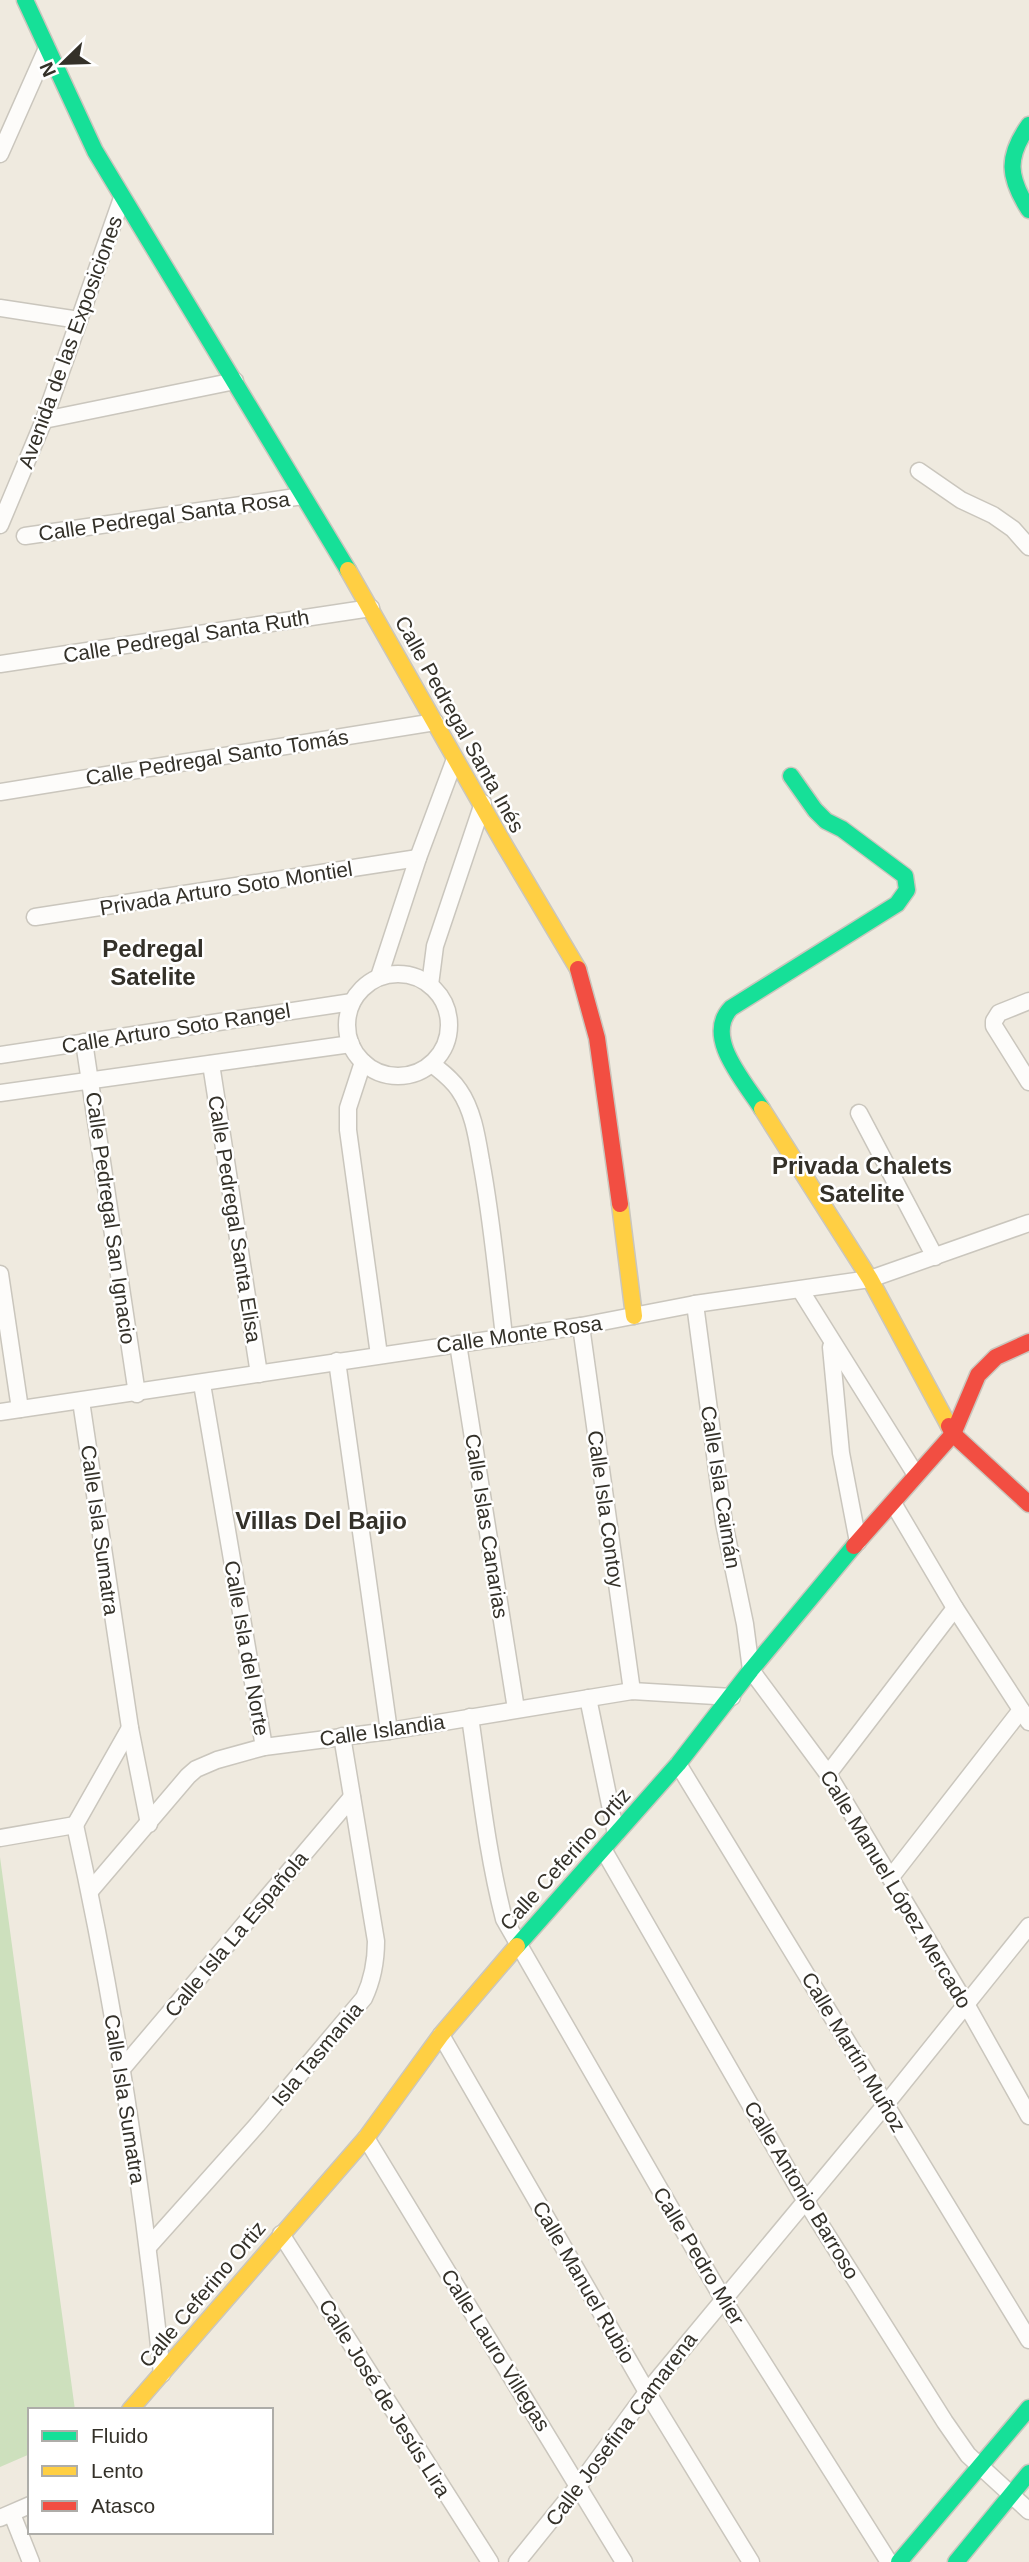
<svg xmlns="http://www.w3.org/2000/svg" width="1029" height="2562" font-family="Arial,sans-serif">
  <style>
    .green { fill: #cde0bd }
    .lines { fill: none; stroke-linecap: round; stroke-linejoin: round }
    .street-casing { stroke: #cac6bd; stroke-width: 19 }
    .fast-casing { stroke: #cac6bd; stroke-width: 19 }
    .slow-casing { stroke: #cac6bd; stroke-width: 19 }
    .jam-casing { stroke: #cac6bd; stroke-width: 19 }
    .street { stroke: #fdfcfa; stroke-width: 16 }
    .fast { stroke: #16e098; stroke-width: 16 }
    .slow { stroke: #ffcf43; stroke-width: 16 }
    .jam { stroke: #f24e42; stroke-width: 16 }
    .labels { text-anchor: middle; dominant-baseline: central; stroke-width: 5; stroke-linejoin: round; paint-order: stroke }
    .street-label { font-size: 21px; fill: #343129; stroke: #fff }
    .quarter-label { font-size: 24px; font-weight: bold; fill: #343129; stroke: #fff }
  </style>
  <rect width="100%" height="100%" fill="#efeadf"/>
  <path class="green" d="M0 1857 75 2410H30V2454L0 2467Z"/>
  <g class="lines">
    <defs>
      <g id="street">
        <path d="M0 154 47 48"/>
        <path d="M0 308 79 320"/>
        <path d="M44 420 235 381"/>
        <path d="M919 471 961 500 993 515 1013 529 1029 547"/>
        <path d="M0 525 44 420 122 198"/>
        <path d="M25 536 303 496"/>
        <path d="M0 664 371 608"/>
        <path d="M0 792 435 722"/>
        <path d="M35 917 418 858"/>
        <circle cx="398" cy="1025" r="51"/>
        <path d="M379 977 418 858 455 759"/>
        <path d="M430 985 435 946 483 803"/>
        <path d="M1029 1001 999 1013 994 1021V1026L1029 1082"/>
        <path d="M84 1042 137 1394"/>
        <path d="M0 1055 352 1002"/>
        <path d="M363 1062 348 1108V1130L379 1355"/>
        <path d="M211 1064 259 1374"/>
        <path d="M432 1064C442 1072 452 1079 459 1090 473 1110 477 1137 481 1161 492 1219 497 1278 504 1336"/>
        <path d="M0 1093 351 1044"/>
        <path d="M859 1113 935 1257"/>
        <path d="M0 1274 20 1409"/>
        <path d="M801 1291 916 1475"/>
        <path d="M695 1304 724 1523 745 1624 751 1670 828 1774 966 2004 1029 2116"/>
        <path d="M581 1326 632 1691"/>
        <path d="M458 1344 516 1709"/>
        <path d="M831 1347 841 1453 858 1542"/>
        <path d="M337 1361 389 1731"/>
        <path d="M202 1384 264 1747"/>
        <path d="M81 1401 130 1728 149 1824"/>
        <path d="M0 1412 581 1326 695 1304 870 1279 1029 1223"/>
        <path d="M893 1503 955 1608 1029 1722"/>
        <path d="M588 1698 616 1834"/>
        <path d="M470 1717C480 1785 487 1853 504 1919L723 2299 889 2562"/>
        <path d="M678 1764 1029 2340"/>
        <path d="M828 1774 955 1608"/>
        <path d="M75 1825C115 2006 143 2190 162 2374"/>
        <path d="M75 1825 130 1728"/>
        <path d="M0 1838 75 1825"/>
        <path d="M603 1849 805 2200 945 2422 968 2455 1029 2511"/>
        <path d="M891 1877 1021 1710"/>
        <path d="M90 1891 188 1776 196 1769 217 1760 264 1747 389 1731 632 1691 732 1697"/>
        <path d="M441 2035 647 2392 751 2562"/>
        <path d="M121 2070 352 1797"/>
        <path d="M366 2138 624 2562"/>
        <path d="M281 2234 490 2562"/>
        <path d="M149 2246 257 2125 364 1998C373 1979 376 1962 376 1941L342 1736"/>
        <path d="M12 2514 31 2562"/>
        <path d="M0 2518 30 2505"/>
        <path d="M517 2562 579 2485 647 2392 886 2104 1029 1926"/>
      </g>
      <g id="fast">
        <path d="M25 0 95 151 348 570"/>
        <path d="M1029 125C1006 157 1008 177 1029 210"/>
        <path d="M762 1109C745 1082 703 1037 731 1008L897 904 907 890 905 876 842 829 826 821 815 810 791 776"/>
        <path d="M517 1946 678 1764 751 1670 854 1546"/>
        <path d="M899 2562 1029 2408"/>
        <path d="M956 2562 1029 2473"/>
      </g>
      <g id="slow">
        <path d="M348 570 505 846 578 969"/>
        <path d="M762 1109 870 1279 949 1426"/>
        <path d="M620 1204 634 1316"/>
        <path d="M130 2410 366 2138 441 2035 517 1946"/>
      </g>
      <g id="jam">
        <path d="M578 969 597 1038 620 1204"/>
        <path d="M949 1426 953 1434 1029 1504"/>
        <path d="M854 1546 953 1434 978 1375 996 1357 1029 1342"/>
      </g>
    </defs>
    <use href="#street" class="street-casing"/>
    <use href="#fast" class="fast-casing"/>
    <use href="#slow" class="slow-casing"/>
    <use href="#jam" class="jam-casing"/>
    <use href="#street" class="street"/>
    <use href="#fast" class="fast"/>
    <use href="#slow" class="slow"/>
    <use href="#jam" class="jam"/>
  </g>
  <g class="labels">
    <g class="street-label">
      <text transform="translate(70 342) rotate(-70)">Avenida de las Exposiciones</text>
      <text transform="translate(164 516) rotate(-8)">Calle Pedregal Santa Rosa</text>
      <text transform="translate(186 636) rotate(-9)">Calle Pedregal Santa Ruth</text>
      <text transform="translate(460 724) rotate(61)">Calle Pedregal Santa Inés</text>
      <text transform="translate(217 757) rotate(-9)">Calle Pedregal Santo Tomás</text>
      <text transform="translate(226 888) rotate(-9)">Privada Arturo Soto Montiel</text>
      <text transform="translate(176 1028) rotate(-9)">Calle Arturo Soto Rangel</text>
      <text transform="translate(111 1218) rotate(82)">Calle Pedregal San Ignacio</text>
      <text transform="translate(235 1219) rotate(81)">Calle Pedregal Santa Elisa</text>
      <text transform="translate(519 1334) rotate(-8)">Calle Monte Rosa</text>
      <text transform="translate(721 1487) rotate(81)">Calle Isla Caimán</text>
      <text transform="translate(606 1509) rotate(82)">Calle Isla Contoy</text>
      <text transform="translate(487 1526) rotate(81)">Calle Islas Canarias</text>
      <text transform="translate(100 1530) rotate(82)">Calle Isla Sumatra</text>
      <text transform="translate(247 1648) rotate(80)">Calle Isla del Norte</text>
      <text transform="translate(382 1730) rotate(-8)">Calle Islandia</text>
      <text transform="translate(565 1859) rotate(-48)">Calle Ceferino Ortiz</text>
      <text transform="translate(896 1889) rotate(59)">Calle Manuel López Mercado</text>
      <text transform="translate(236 1934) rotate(-50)">Calle Isla La Española</text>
      <text transform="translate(854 2052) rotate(59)">Calle Martín Muñoz</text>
      <text transform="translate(317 2054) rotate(-50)">Isla Tasmania</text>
      <text transform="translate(125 2099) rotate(81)">Calle Isla Sumatra</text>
      <text transform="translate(802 2190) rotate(59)">Calle Antonio Barroso</text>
      <text transform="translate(699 2256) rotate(59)">Calle Pedro Mier</text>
      <text transform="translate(584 2282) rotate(60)">Calle Manuel Rubio</text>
      <text transform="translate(202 2294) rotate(-50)">Calle Ceferino Ortiz</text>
      <text transform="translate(496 2350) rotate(58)">Calle Lauro Villegas</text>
      <text transform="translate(385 2398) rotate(58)">Calle José de Jesús Lira</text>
      <text transform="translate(621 2429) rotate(-53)">Calle Josefina Camarena</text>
    </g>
    <g class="quarter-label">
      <text x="153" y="948">Pedregal<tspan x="153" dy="28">Satelite</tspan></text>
      <text x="862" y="1165">Privada Chalets<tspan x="862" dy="28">Satelite</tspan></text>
      <text x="321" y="1520">Villas Del Bajio</text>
    </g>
  </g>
  <rect x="28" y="2408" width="245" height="126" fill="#ffffff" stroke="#aeada9" stroke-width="2"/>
  <rect x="42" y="2431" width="35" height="10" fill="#16e098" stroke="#aeada9" stroke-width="2"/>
  <text x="91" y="2443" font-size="21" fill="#343129">Fluido</text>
  <rect x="42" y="2466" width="35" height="10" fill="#ffcf43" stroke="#aeada9" stroke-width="2"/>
  <text x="91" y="2478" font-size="21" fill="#343129">Lento</text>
  <rect x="42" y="2501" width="35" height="10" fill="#f24e42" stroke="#aeada9" stroke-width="2"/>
  <text x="91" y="2513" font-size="21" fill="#343129">Atasco</text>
  <g transform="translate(63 63) rotate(247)" stroke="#ffffff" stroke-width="5" paint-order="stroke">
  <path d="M0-5L12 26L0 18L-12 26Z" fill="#343129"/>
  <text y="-10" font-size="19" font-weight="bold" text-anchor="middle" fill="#343129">N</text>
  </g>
</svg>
